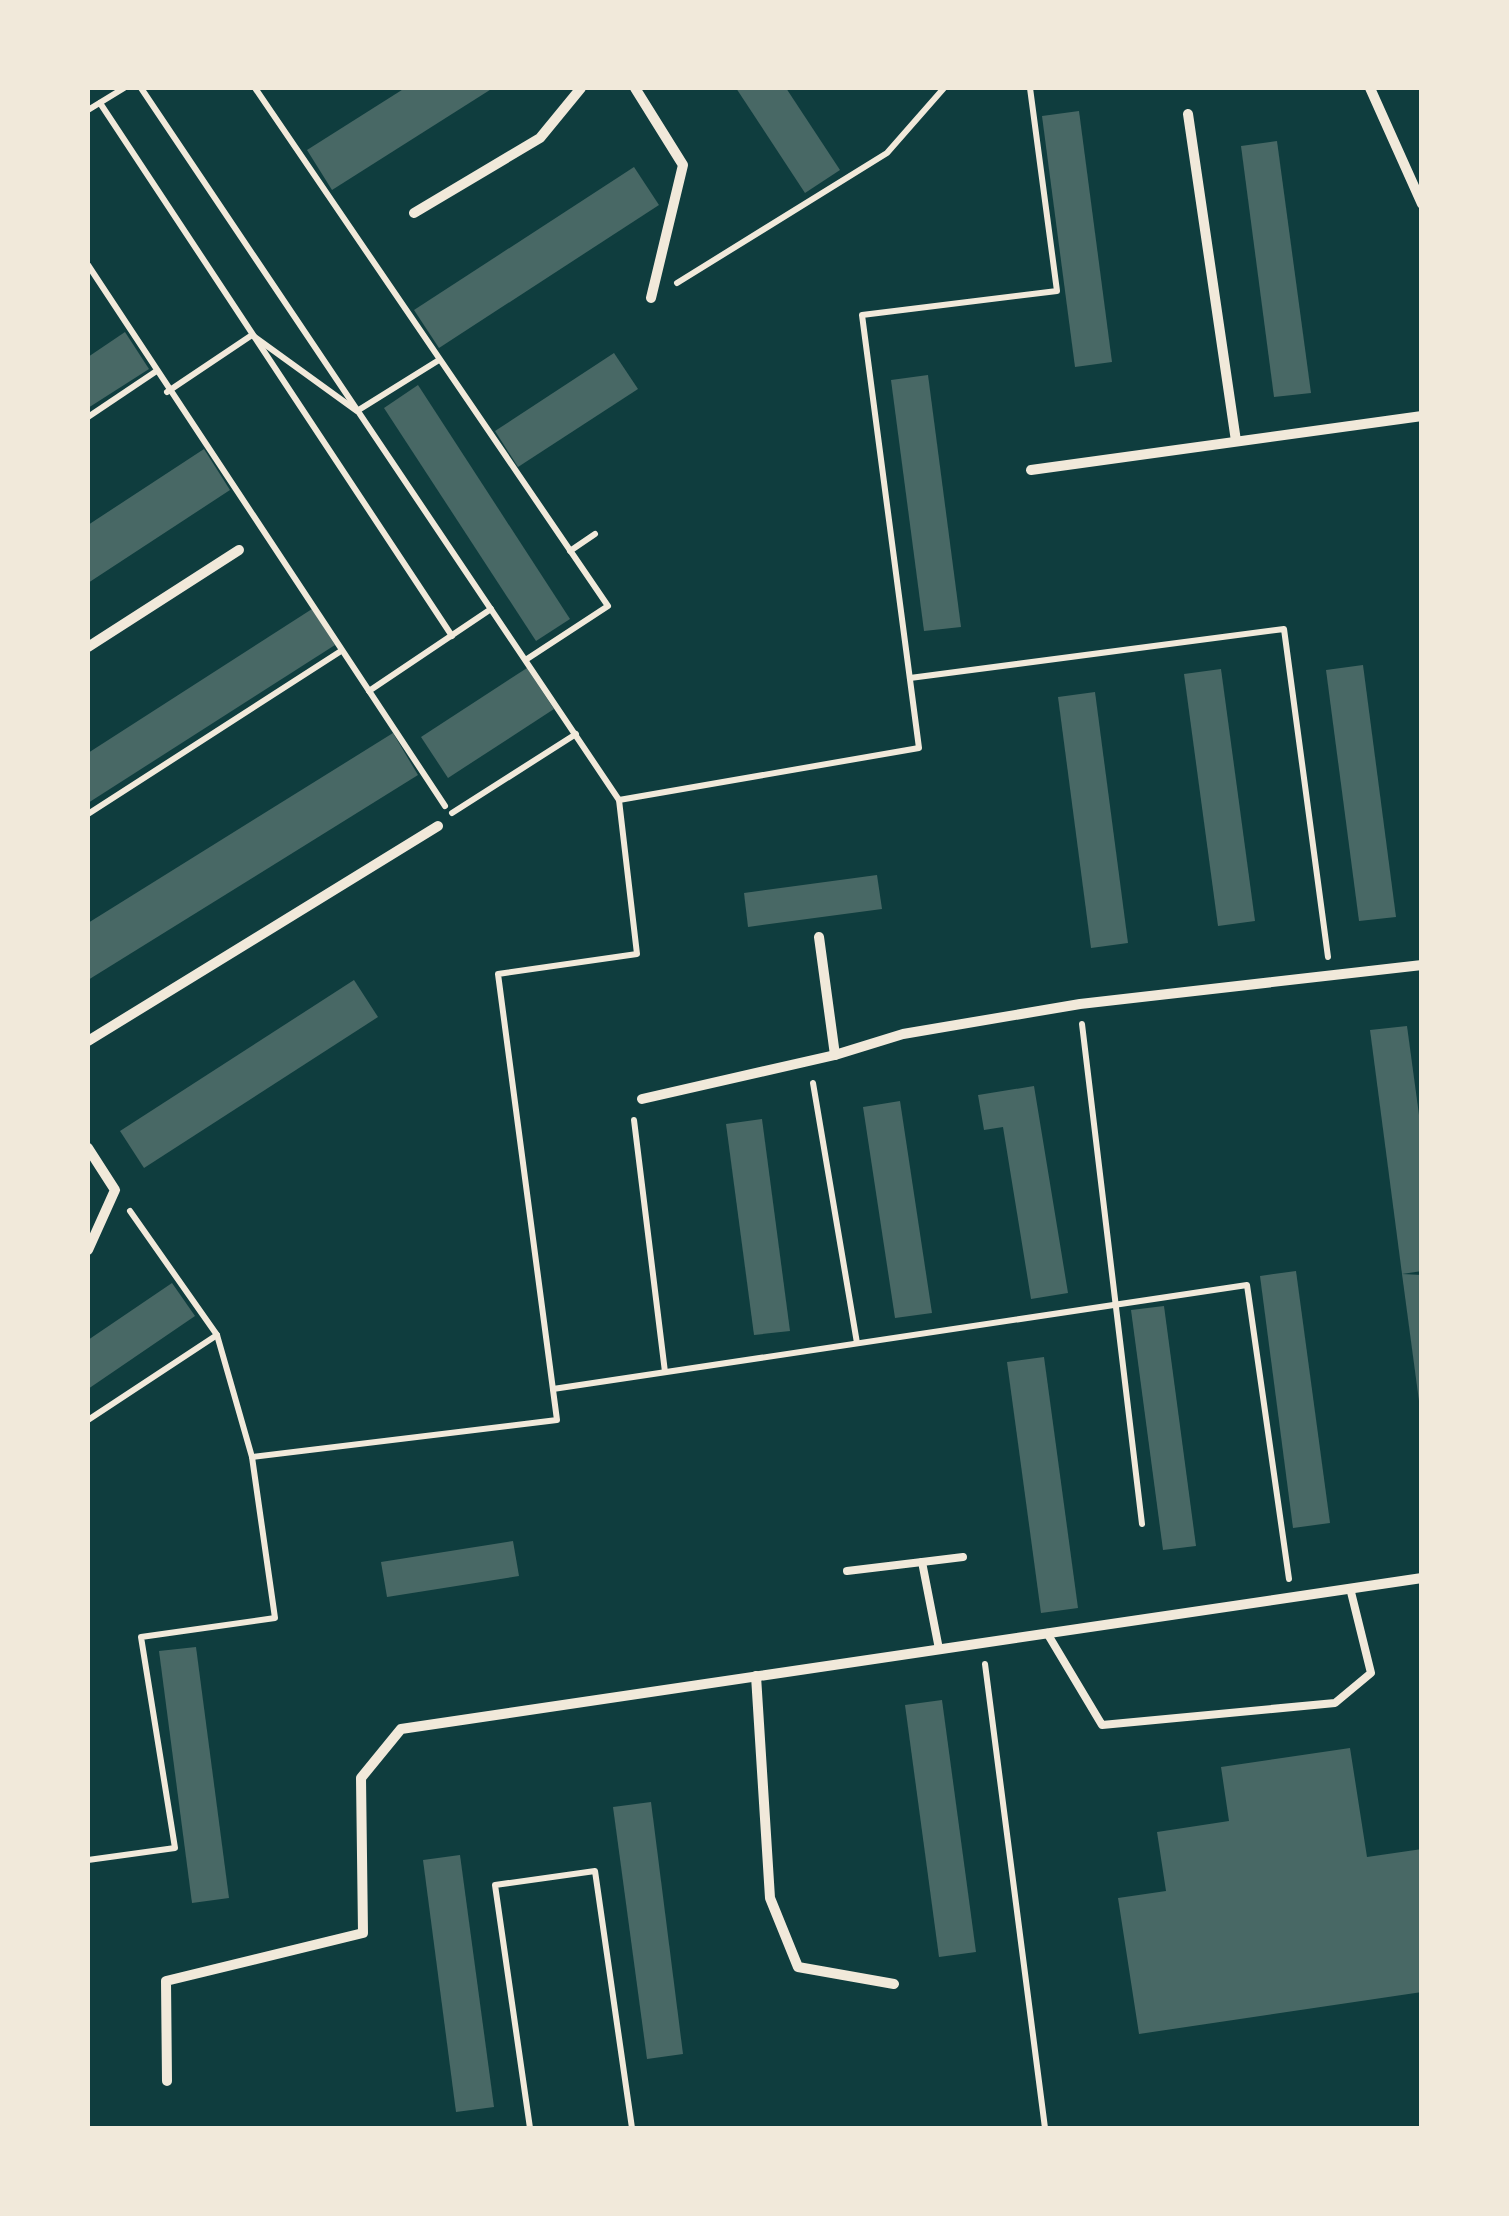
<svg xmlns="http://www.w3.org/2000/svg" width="1509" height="2216" font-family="'Archivo Narrow',sans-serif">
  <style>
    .building { fill: #486865 }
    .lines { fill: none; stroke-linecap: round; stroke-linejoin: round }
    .path { stroke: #f1e9da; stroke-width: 6 }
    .service { stroke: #f1e9da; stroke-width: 8 }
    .minor { stroke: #f1e9da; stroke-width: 10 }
  </style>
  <rect width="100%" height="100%" fill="#0f3d3e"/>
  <g class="building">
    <path d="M405 88H493L332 190 307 150Z"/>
    <path d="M736 88H786L840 170 805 193Z"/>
    <path d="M1079 111 1112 362 1075 367 1042 116Z"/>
    <path d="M1277 141 1311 393 1274 397 1241 146Z"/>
    <path d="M634 167 659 205 439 348 414 310Z"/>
    <path d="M125 332 149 369 88 408V357Z"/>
    <path d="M614 353 638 389 518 467 495 431Z"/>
    <path d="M928 375 961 627 924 631 891 380Z"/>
    <path d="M418 385 570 619 536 641 384 408Z"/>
    <path d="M204 449 230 490 88 583V525Z"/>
    <path d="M312 609 335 645 88 803V753Z"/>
    <path d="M1363 665 1396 917 1359 921 1326 670Z"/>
    <path d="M527 668 554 709 448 778 421 737Z"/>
    <path d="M1221 669 1255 921 1218 926 1184 674Z"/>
    <path d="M1095 692 1128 943 1091 948 1058 697Z"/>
    <path d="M393 733 418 775 88 980V923Z"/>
    <path d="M877 875 882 909 748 927 744 893Z"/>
    <path d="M354 980 378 1017 144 1168 120 1131Z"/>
    <path d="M1407 1026 1422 1137V1271L1402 1274 1370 1030Z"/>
    <path d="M1034 1086 1068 1293 1031 1299 1003 1127 984 1130 978 1095Z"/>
    <path d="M900 1101 932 1313 895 1318 863 1107Z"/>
    <path d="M762 1119 790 1331 754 1335 726 1124Z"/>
    <path d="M1296 1271 1330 1523 1293 1528 1260 1276Z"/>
    <path d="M1402 1274 1422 1275V1401H1419Z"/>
    <path d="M172 1283 195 1316 88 1389V1340Z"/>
    <path d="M1164 1306 1196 1546 1163 1550 1131 1310Z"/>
    <path d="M1044 1357 1078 1608 1041 1613 1007 1362Z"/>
    <path d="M513 1541 519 1576 387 1597 381 1562Z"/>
    <path d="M196 1647 229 1898 192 1903 159 1651Z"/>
    <path d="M942 1700 976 1952 939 1957 905 1705Z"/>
    <path d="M1350 1748 1367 1857 1422 1849V1992L1139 2034 1118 1898 1166 1891 1157 1832 1229 1821 1221 1767Z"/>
    <path d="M651 1802 683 2054 647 2059 613 1807Z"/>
    <path d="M460 1855 494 2107 456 2112 423 1860Z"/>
  </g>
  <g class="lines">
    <g class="path">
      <path d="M255 88 608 606 527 659"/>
      <path d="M100 103 452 636"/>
      <path d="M88 110 124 88"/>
      <path d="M88 265 445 806"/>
      <path d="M677 283 887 153 944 88"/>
      <path d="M167 392 252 335 357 411 439 360"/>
      <path d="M88 417 155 372"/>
      <path d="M570 551 595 534"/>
      <path d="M910 678 1284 629 1328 957"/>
      <path d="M369 691 491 609"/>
      <path d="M619 800 919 748 862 315 1057 291 1030 88"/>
      <path d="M452 813 576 734"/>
      <path d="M88 814 341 651"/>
      <path d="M1082 1024 1142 1524"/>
      <path d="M813 1083 857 1343"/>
      <path d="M634 1120 665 1372"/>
      <path d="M130 1211 217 1335 252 1457 557 1420 498 974 637 954 619 800 141 88"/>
      <path d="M553 1389 1247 1285 1289 1579"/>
      <path d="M88 1420 217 1335"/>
      <path d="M985 1664 1045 2128"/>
      <path d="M88 1860 175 1848 141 1637 275 1618 252 1457"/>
      <path d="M530 2128 495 1885 595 1871 632 2128"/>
    </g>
    <g class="service">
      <path d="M922 1562 963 1557"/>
      <path d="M847 1571 922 1562 939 1649"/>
      <path d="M1047 1633 1102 1725 1335 1703 1371 1673 1350 1588"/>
    </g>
    <g class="minor">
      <path d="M635 88 683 165 651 298"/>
      <path d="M1370 88 1422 204"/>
      <path d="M1188 114 1236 441"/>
      <path d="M414 213 540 138 581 88"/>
      <path d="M1031 470 1422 416"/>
      <path d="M88 647 239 550"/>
      <path d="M819 937 835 1055"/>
      <path d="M88 1041 438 826"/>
      <path d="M642 1099 835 1055 903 1034 1080 1004 1422 965"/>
      <path d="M88 1148 115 1190 88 1250"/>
      <path d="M756 1676 770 1898 798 1967 894 1984"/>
      <path d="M167 2081 166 1981 363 1933 361 1778 401 1729 1422 1578"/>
    </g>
  </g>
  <rect width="1509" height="2216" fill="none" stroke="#f1e9da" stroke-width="180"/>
</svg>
